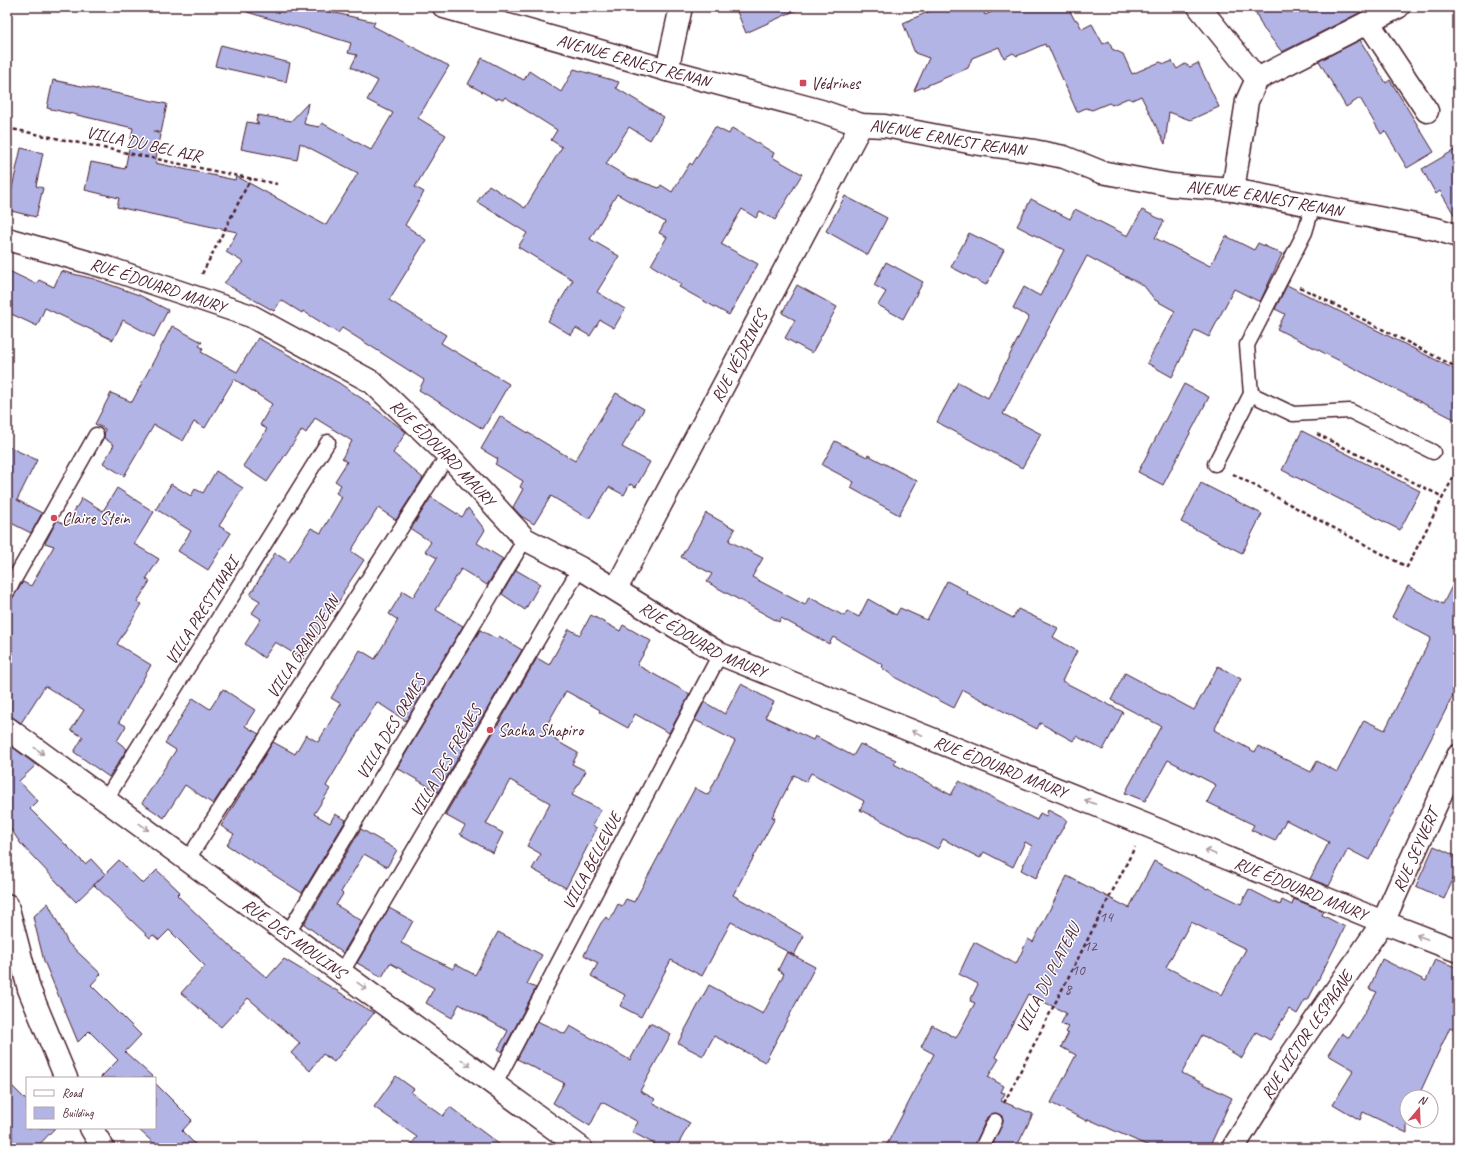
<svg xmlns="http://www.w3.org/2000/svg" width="1465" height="1155" font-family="Caveat,sans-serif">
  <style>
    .building { fill: #b2b4e6; stroke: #4a1f2b; fill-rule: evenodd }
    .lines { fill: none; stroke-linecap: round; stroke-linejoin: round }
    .lane-casing { stroke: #4a1f2b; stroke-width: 17 }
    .street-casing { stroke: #4a1f2b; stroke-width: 25 }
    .secondary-casing { stroke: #4a1f2b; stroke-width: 25 }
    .path { stroke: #4a1f2b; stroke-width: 2.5; stroke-dasharray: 4 3; stroke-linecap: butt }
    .lane { stroke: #fff; stroke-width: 14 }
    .street { stroke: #fff; stroke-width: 22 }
    .secondary { stroke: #fff; stroke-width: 22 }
    .oneway { stroke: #ae9aa0 }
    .poi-dot { fill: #d1495b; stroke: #fff; stroke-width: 1.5 }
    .labels { text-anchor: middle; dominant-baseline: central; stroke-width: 3; stroke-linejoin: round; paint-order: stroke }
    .number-label { font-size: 15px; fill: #64445a }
    .street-label { font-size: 17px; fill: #4a1f2b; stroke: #fff }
    .poi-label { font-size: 17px; fill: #4a1f2b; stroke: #fff; text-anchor: start }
  </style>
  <rect width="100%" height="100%" fill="#fff"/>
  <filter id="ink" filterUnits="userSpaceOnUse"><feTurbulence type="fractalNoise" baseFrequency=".025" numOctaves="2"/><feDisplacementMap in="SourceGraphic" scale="8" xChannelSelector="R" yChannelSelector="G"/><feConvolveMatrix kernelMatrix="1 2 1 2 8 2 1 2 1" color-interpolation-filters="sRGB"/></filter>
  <g filter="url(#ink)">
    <g class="building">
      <path d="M248 7H332L331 12 375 22 373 26 449 66 418 118 446 135 415 187 424 192 405 225 426 240 389 300 446 335 441 343 509 384 483 429 419 390 424 380 342 328 338 333 303 311 302 313 281 300 274 311 224 283 243 262 226 252 237 232 117 207 119 198 85 190 91 162 125 169 133 128 47 108 53 80 167 104 161 133 153 131 161 135 155 163 235 180 236 176 326 225 358 173 300 143 297 160 241 149 247 122 259 124 256 121 258 115 291 121 308 103 304 124 319 127 322 123 371 150 393 113 367 100 378 81 351 67 357 55 348 53 351 43 247 12Z"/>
      <path d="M735 7H803L746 33Z"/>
      <path d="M939 7H981L985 15 1002 7H1068L1074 19 1077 20 1082 29 1092 24 1103 44 1109 41 1112 49 1123 54 1132 74 1160 62 1165 64 1172 61 1177 69 1185 64 1190 67 1198 63 1219 107 1190 120 1169 112 1165 144 1141 96 1132 100 1128 98 1112 105 1109 103 1092 110 1086 108 1077 112 1048 46 1046 47 1045 44 1017 56 1013 53 1004 58 999 47 972 58 968 68 914 91 929 58 915 53 903 23Z"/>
      <path d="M1270 7H1371L1282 52 1263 28 1256 13Z"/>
      <path d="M1360 40 1386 83 1390 80 1434 152 1407 168 1385 131 1381 134 1360 98 1346 107 1319 61Z"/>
      <path d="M221 45 290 63 286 82 215 66Z"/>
      <path d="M482 58 524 80 529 71 561 92 574 69 619 82 616 88 664 117 650 140 629 127 606 164 628 177 659 188 661 185 672 192 690 163 692 165 715 127 729 134 732 128 774 153 772 157 802 174 775 220 760 211 756 218 742 209 721 244 758 264 729 315 679 287 681 284 651 265 667 237 659 233 665 222 617 194 590 239 619 256 597 292 625 309 614 328 600 320 590 336 576 328 571 335 548 321 573 280 518 247 527 233 477 202 489 185 525 208 562 147 551 140 557 130 505 97 503 100 498 98 497 100 468 84Z"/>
      <path d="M21 148 43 153 36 186 43 188 36 217 7 210Z"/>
      <path d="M1458 148V221L1440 191 1436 194 1422 169Z"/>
      <path d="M845 196 887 218 868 255 826 231Z"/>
      <path d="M1031 199 1070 219 1075 209 1128 236 1142 210 1164 221 1155 238 1210 266 1226 236 1254 250 1258 243 1282 254 1260 302 1234 289 1209 337 1195 330 1172 377 1147 363 1175 311 1155 300 1144 286 1087 256 1003 414 1041 434 1022 468 937 422 958 382 988 398 1029 317 1013 308 1024 287 1040 296 1064 250 1017 226Z"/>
      <path d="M969 233 1004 250 986 285 951 267Z"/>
      <path d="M886 262 923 282 903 319 878 305 886 292 874 285Z"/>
      <path d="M7 270 36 284 39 280 54 287 61 271 94 279 139 295 168 310 154 337 123 320 113 340 45 308 37 326 7 312Z"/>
      <path d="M797 285 837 307 812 353 785 338 795 320 782 313Z"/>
      <path d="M1287 285 1458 371V421L1277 329 1285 314 1275 309Z"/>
      <path d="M172 326 202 342 199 346 203 348 201 352 237 372 258 338 339 383 364 400 406 432 393 453 423 478 396 520 378 508 351 551 364 560 343 592 344 593 303 659 275 642 264 658 245 644 261 619 252 613 260 601 250 595 275 553 289 562 311 528 321 533 342 497 336 493 341 485 335 481 347 462 342 458 352 441 315 418 306 433 302 430 267 482 243 466 267 429 260 425 272 404 234 379 205 428 194 422 183 441 154 425 124 476 103 463 114 445 104 438 105 429 95 424 111 393 132 402Z"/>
      <path d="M1184 384 1209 397 1163 485 1138 472Z"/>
      <path d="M616 393 644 409 622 447 650 462 636 487 630 484 624 495 609 487 589 519 551 496 534 524 521 516 513 507 523 489 520 487 523 481 495 464 498 459 481 449 500 416 575 461Z"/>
      <path d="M1302 431 1420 491 1400 530 1282 470Z"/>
      <path d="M835 441 867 457 868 455 917 481 899 515 851 488 854 482 822 465Z"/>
      <path d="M7 446 37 460 17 500 42 513 31 533 7 521Z"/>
      <path d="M216 471 243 488 219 526 231 533 208 570 178 551 191 531 156 509 171 484 191 496 195 489 203 493Z"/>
      <path d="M1201 483 1262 514 1242 553 1181 522Z"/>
      <path d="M117 488 154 512 134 544 159 559 146 579 150 581 137 602 142 604 117 644 151 665 119 722 126 726 117 741 127 749 109 777 74 752 83 737 71 730 84 710 45 686 21 723 14 718 7 716V600L14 596 23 582 31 586 54 546 45 543 57 520 66 525 82 498 103 511Z"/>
      <path d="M431 497 462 517 468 508 485 530 477 543 503 559 487 585 461 569 436 610 463 626 406 721 377 702 354 739 326 786 330 789 314 814 330 823 335 814 346 820 302 893 227 845 234 834 221 826 273 742 295 754 306 735 318 742 341 704 331 698 360 650 375 659 398 620 389 614 403 591 413 597 437 558 425 551 431 542 411 529Z"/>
      <path d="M706 513 735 529 729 541 763 558 752 577 805 605 809 597 844 616 847 611 859 617 868 599 896 615 900 608 927 620 947 581 968 592 967 594 1013 618 1018 609 1058 628 1053 637 1077 651 1062 681 1123 712 1103 750 1076 736 1073 741 1040 723 1037 729 963 690 954 708 896 678 882 668 883 665 833 637 829 644 781 618 779 622 707 582 712 574 681 557Z"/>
      <path d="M516 570 540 584 525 610 502 594Z"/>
      <path d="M1458 574V686L1369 860 1348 849 1329 886 1310 879 1329 842 1286 820 1275 841 1251 830 1254 825 1207 802 1216 785 1168 760 1145 801 1125 793 1161 726 1111 700 1125 673 1194 710 1218 666 1241 679 1214 730 1255 752 1258 746 1311 772 1317 761 1337 772 1364 720 1385 730 1431 638 1392 617 1408 586 1443 604Z"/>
      <path d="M591 615 620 631 623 625 651 641 637 665 690 694 669 733 635 714 628 728 599 712 600 710 566 691 545 728 557 734 555 740 578 753 572 764 586 771 572 795 601 810 592 826 597 828 566 888 532 869 541 854 527 846 550 803 510 780 486 824 503 833 493 853 460 834 465 826 445 815 537 658 549 665 569 629 580 635Z"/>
      <path d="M480 630 497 639 499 636 522 650 438 792 397 768Z"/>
      <path d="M741 684 774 702 765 717 813 740 815 736 853 756 860 744 896 760 894 764 951 795 959 781 1037 820 1040 813 1046 816 1048 810 1067 820 1036 878 1021 870 1032 846 1025 842 1013 867 984 852 980 858 943 839 938 849 860 810 864 801 811 773 806 782 794 775 772 817 775 818 733 895 804 936 794 955 731 922 702 976 671 960 641 1017 620 1006 625 995 591 976 598 963 584 955 601 923 606 917 610 920 618 904 622 906 626 899 634 902 695 788 708 795 735 741 695 720 704 702 725 714Z"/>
      <path d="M223 689 255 710 245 726 259 734 213 804 185 785 164 818 142 803 176 750 165 743 193 698 210 709Z"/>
      <path d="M7 743 36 765 19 781 38 801 30 809 85 864 91 859 105 874 76 902 21 844 10 828 7 831Z"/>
      <path d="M361 829 397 850 387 867 364 854 341 892 343 894 336 905 362 921 343 953 304 924Z"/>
      <path d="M1434 846 1458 857V869L1444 899 1416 886Z"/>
      <path d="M119 860 143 884 157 870 180 892 177 895 233 949 267 978 284 959 374 1013 334 1062 323 1054 310 1071 291 1053 300 1043 248 998 221 1027 181 993 205 966 169 930 159 940 153 935 150 938 94 885Z"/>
      <path d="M1154 861 1207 889 1208 888 1241 904 1249 889 1280 905 1282 900 1292 905 1294 899 1324 911 1322 915 1345 927 1308 1000H1305L1297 1014 1289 1009 1270 1040 1256 1032 1242 1058 1202 1035 1182 1073 1232 1098 1209 1148H1153L1088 1119 1087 1121 1051 1103 1076 1055 1061 1047 1068 1034 1065 1032 1068 1027 1061 1024 1066 1013 1028 994 995 1057 999 1059 988 1077 1004 1086 1001 1092 1005 1093 1001 1101 1033 1114 1016 1148H991L1003 1121 1002 1116 995 1113 987 1117 974 1148H885L934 1054 921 1047 932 1025 956 1038 975 1003 970 1001 978 984 959 974 974 942 1016 964 1028 939 1033 942 1067 876 1129 908ZM1191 922 1246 949 1222 995 1166 967Z"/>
      <path d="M48 903 68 943 101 974 91 985 141 1035 125 1052 154 1078H100L118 1060 89 1031 78 1042 44 961 33 917Z"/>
      <path d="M389 908 413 921 401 943 453 969 455 964 475 975 498 932 542 955 527 984 536 988 502 1052 498 1049 508 1031 459 1004 452 1018 426 1003 434 988 390 963 382 977 357 963Z"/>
      <path d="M787 952 815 967 765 1062 714 1036 703 1056 678 1043 709 985 763 1014 784 974 778 970Z"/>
      <path d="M1382 959 1426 981 1435 959 1458 968V1031L1450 1027 1418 1097H1407V1133L1363 1112 1360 1120 1333 1104 1354 1070 1328 1055 1342 1033 1349 1038 1377 992 1369 989Z"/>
      <path d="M537 1021 565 1034 570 1026 630 1060 650 1023 671 1034 640 1091 655 1099 653 1103 690 1123 676 1148H662L632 1132 638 1122 602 1102 590 1126 553 1103 564 1083 517 1059Z"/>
      <path d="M396 1076 414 1089 411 1092 443 1116 450 1107 504 1148H408L417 1137 374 1107Z"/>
      <path d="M7 1081 27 1101V1128H55L36 1148H7Z"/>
      <path d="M155 1083 192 1120 182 1131 199 1148H159L137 1128H155Z"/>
    </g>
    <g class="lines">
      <defs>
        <g id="lane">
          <path d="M1313 205 1305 232 1247 345 1251 394 1293 414 1350 411 1433 452"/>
          <path d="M1215 464 1251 394"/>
          <path d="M7 592 96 435"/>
          <path d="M106 799 328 442"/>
          <path d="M188 859 448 455"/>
          <path d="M288 933 525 539"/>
          <path d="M342 972 580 568"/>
          <path d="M495 1084 720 654"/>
          <path d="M982 1148 995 1121"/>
        </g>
        <g id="street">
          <path d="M1199 7 1257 79"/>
          <path d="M1368 22 1427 111"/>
          <path d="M667 70 681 7"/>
          <path d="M1257 79 1398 7"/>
          <path d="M1233 190 1247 101 1257 79"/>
          <path id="s1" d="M7 239 105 267 251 316 372 382 448 455 525 539 580 568 720 654 1146 825 1383 922 1458 951"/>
          <path id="s2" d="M616 589 861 125"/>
          <path id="s3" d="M7 728 581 1148"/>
          <path id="s4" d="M1233 1148 1292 1054 1383 922 1458 756"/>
        </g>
        <g id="secondary">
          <path id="s5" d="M444 7 667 70 821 111 861 125 885 126 974 143 1034 151 1064 157 1101 172 1171 185 1233 190 1436 229 1458 236"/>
          <path d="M7 905 29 989 66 1078"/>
          <path d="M91 1128 103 1148"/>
        </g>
      </defs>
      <use href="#lane" class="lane-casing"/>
      <use href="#street" class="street-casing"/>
      <use href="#secondary" class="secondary-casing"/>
      <g class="path">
        <path d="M7 128 277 184"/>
        <path d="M202 274 251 178"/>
        <path d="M1300 287 1458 368"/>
        <path d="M1317 434 1443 497"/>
        <path d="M1233 474 1407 567 1458 468"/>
        <path d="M1004 1103 1135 847"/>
      </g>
      <use href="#lane" class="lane"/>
      <use href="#street" class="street"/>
      <use href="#secondary" class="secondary"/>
    </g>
    <defs><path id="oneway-shaft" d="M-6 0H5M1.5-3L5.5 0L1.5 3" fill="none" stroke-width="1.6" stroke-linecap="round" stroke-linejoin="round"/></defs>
    <g class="oneway">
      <use href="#oneway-shaft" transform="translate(917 733) rotate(-158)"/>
      <use href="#oneway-shaft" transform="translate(39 751) rotate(36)"/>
      <use href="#oneway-shaft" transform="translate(1090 802) rotate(-158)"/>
      <use href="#oneway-shaft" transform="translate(144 827) rotate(36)"/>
      <use href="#oneway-shaft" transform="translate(1210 852) rotate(-157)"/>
      <use href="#oneway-shaft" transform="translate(1422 937) rotate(-159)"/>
      <use href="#oneway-shaft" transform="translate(362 986) rotate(36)"/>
      <use href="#oneway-shaft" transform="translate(466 1063) rotate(36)"/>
    </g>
  </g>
  <g class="poi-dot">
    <rect x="799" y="79" width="8" height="8" rx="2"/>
    <circle cx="54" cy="518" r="4"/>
    <circle cx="490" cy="730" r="4"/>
  </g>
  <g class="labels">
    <g class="number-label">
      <text x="1106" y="917">14</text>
      <text x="1090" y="946">12</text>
      <text x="1078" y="970">10</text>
      <text x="1068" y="989">8</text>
    </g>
    <g class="street-label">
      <text stroke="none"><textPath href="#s5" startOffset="197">AVENUE ERNEST RENAN</textPath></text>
      <text stroke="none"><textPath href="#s5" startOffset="521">AVENUE ERNEST RENAN</textPath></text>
      <text transform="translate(144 144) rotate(12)">VILLA DU BEL AIR</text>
      <text stroke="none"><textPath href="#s5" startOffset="845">AVENUE ERNEST RENAN</textPath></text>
      <text stroke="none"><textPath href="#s1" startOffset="158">RUE ÉDOUARD MAURY</textPath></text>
      <text stroke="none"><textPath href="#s2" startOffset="263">RUE VÉDRINES</textPath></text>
      <text stroke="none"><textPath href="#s1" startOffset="494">RUE ÉDOUARD MAURY</textPath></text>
      <text transform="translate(202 611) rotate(-58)">VILLA PRESTINARI</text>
      <text stroke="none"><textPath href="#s1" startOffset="818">RUE ÉDOUARD MAURY</textPath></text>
      <text transform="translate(303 647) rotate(-57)">VILLA GRANDJEAN</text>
      <text transform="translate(391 727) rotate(-59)">VILLA DES ORMES</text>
      <text transform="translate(446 761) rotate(-60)">VILLA DES FRÊNES</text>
      <text stroke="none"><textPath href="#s1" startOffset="1142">RUE ÉDOUARD MAURY</textPath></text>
      <text stroke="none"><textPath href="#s4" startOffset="350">RUE SEYVERT</textPath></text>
      <text transform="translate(592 861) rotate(-62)">VILLA BELLEVUE</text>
      <text stroke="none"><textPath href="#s1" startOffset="1466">RUE ÉDOUARD MAURY</textPath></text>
      <text stroke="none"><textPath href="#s3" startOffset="356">RUE DES MOULINS</textPath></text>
      <text transform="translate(1048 978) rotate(-63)">VILLA DU PLATEAU</text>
      <text stroke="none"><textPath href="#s4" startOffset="135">RUE VICTOR LESPAGNE</textPath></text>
    </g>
    <g class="poi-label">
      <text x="811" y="83">Védrines</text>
      <text x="62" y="518">Claire Stein</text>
      <text x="498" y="730">Sacha Shapiro</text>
    </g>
  </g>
  <rect width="1465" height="1155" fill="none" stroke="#fff" stroke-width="24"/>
  <rect x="12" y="12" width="1441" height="1131" fill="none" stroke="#4a1f2b" stroke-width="1.5" filter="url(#ink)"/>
  <rect x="26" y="1077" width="130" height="52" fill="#ffffff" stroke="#b7a5aa"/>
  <rect x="34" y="1090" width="20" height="6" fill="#ffffff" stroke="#b7a5aa"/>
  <text x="62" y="1097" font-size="12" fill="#4a1f2b">Road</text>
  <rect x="34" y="1107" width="20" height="12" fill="#b2b4e6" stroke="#b7a5aa"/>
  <text x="62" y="1117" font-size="12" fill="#4a1f2b">Building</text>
  <g transform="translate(1419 1109) rotate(19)"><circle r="19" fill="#ffffff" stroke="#b7a5aa"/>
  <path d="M0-3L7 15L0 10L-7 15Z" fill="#d1495b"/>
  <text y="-6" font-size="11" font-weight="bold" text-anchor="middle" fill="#4a1f2b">N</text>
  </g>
</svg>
